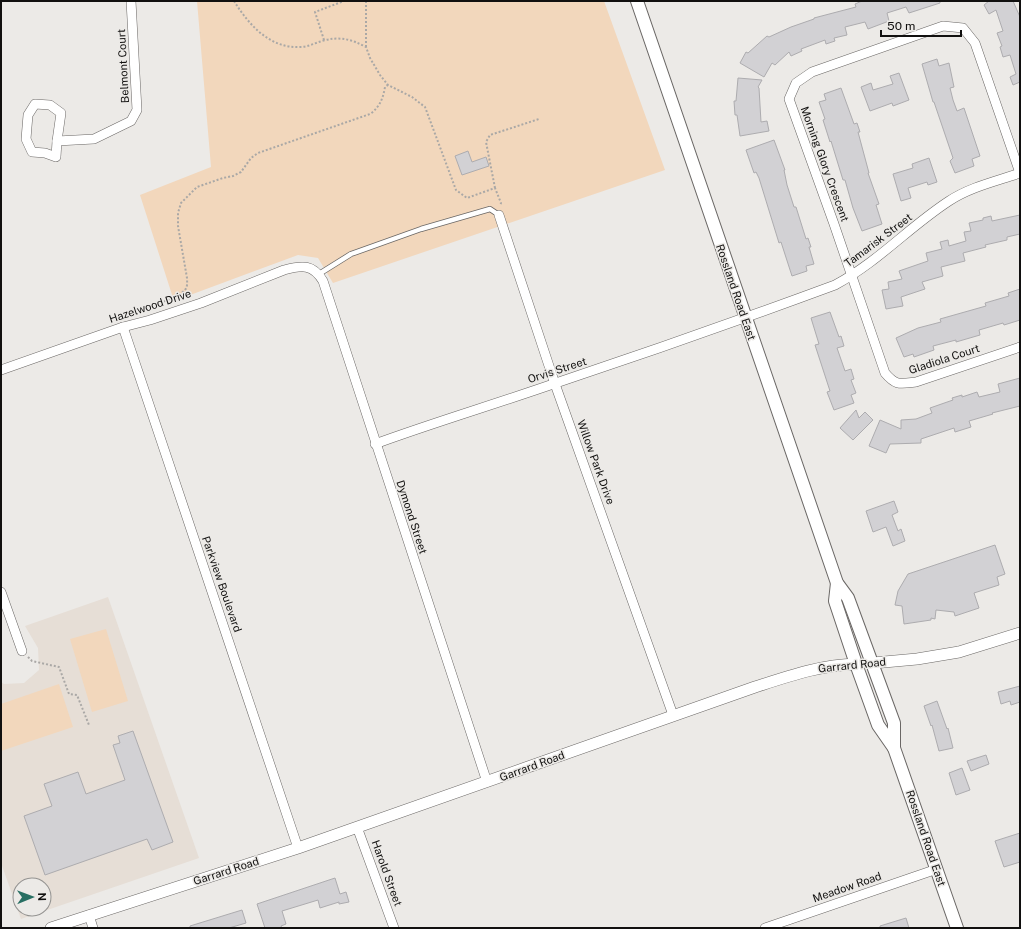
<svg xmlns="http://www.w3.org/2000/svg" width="1021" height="929" font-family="'Public Sans',sans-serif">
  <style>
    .built { fill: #e6ded6; fill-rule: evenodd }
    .green { fill: #f2d7bc }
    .building { fill: #d2d1d4; stroke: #adacaf }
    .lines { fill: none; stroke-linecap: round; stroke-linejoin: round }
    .service-casing { stroke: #6a6765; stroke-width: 6 }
    .minor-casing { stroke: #6a6765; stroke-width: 10 }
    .tertiary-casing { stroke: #6a6765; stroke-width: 12 }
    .secondary-casing { stroke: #6a6765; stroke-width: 14 }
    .path { stroke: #aaa8a6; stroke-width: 2; stroke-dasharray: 2 2; stroke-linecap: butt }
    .service { stroke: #fff; stroke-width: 4.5 }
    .minor { stroke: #fff; stroke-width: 9 }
    .tertiary { stroke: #fff; stroke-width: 11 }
    .secondary { stroke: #fff; stroke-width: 12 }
    .labels { text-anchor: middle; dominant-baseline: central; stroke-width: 3; stroke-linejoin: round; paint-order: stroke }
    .street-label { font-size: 11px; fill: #11100f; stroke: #eceae7 }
  </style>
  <rect width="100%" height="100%" fill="#eceae7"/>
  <path class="built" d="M108 597 199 858 21 919 1 863V682L4 684 24 683 39 670 38 648 25 626ZM20 885H44V909H20Z"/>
  <g class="green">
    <path d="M197 1H604L665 170 333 283 318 258 298 255 174 301 140 195 211 167Z"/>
    <path d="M106 629 128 701 92 712 70 639Z"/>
    <path d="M59 684 73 727 1 751V704Z"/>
  </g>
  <g class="building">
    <path d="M862 1H940V3L909 13 906 7 887 13 889 21 868 29 865 22 845 27 847 35 834 38 835 41 826 44 825 40 801 49 802 51 791 56 789 52 775 65 772 63 764 77 740 63 746 52 748 53 767 36 769 37 791 27 814 19V18L856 7 855 4Z"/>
    <path d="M989 1H1013L1020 17V82L1013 85 1010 77 1016 74 1010 55 1003 57 1000 47 1002 46 997 33 1003 31 996 10 989 14 984 5Z"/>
    <path d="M937 59 939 66 949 63 954 87 950 88 953 100 957 111 964 108 980 156 972 159 974 166 955 173 950 161 953 158 934 102H933L922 64Z"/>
    <path d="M899 73 909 100 893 106 892 103 870 111 861 87 871 83 873 90 893 84 890 76Z"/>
    <path d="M738 78 762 80 758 87 759 88 761 122 767 121 769 131 740 136 737 115H735L734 101H736Z"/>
    <path d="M841 88 854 124 857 123 860 132H858L869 173H868L879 204 876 205 882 224 862 231 853 208 845 180H843L831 141 830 142 823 120 825 119 819 102 826 100 824 94Z"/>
    <path d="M774 140 785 170H784L787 185 794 207H796L806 239 808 238 811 247H809L814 264 806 266 807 271 792 276 781 242 779 243 759 178 756 172 754 173 746 150Z"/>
    <path d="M468 151 472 162 486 157 489 166 462 175 455 156Z"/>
    <path d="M929 158 937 182 928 185 927 182 908 188 911 198 901 201 893 174 913 168 912 164Z"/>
    <path d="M1020 215V234L1007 237V240L985 245 986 247 963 253 965 261 941 267 943 276 922 282 925 289 901 297 903 306 886 309 882 290 889 289 888 282 902 279 899 271 928 261 926 253 942 249 940 242 948 240 949 246 966 241 964 232 971 231 969 223 983 220V218L991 216 992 221Z"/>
    <path d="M1020 289V320L1004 325 1003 323 979 330 980 335 956 342V340L933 346 934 350 914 357 913 354 904 357 896 338 918 328 941 322 940 319 986 306 985 303 1009 296 1008 293Z"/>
    <path d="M830 312 839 337 841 336 844 346 837 348 845 371 851 369 854 379 851 380 856 393 851 395 854 403 834 410 827 392 830 391 815 345 819 344 811 318Z"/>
    <path d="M1020 378V406L992 413 993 414 969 421 971 427 955 432 954 428 921 439V443L890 444 886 453 869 446 880 420 901 429V420L916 419 932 413 930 408 953 400 952 398 962 395V397L977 392 979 397 1000 392 998 384Z"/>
    <path d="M856 410 859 418 865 412 873 420 853 440 840 428Z"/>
    <path d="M894 501 898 512 892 515 898 531 901 529 905 541 893 546 886 527 873 532 866 511Z"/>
    <path d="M995 545 1005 574 997 577 999 585 974 593 979 608 955 616 954 612 936 610 935 619 931 618V620L904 624 902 606 895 605 898 591 908 574Z"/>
    <path d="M1020 686V702L1011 705 1010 701 1001 704 998 692Z"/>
    <path d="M937 701 947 729 948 728 953 748 939 751 932 725 931 726 924 706Z"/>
    <path d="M133 731 173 842 152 850 147 839 45 875 24 816 52 806 44 784 78 772 86 794 125 780 113 745 120 743 118 736Z"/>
    <path d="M986 755 989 764 971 771 967 761Z"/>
    <path d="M962 768 970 790 956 795 949 773Z"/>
    <path d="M1020 833V862L1004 867 995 841Z"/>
    <path d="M335 878 340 894 346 892 349 902 339 904V902L320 908 318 900 282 911 286 924 281 926 282 928H265L257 904Z"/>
    <path d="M242 910 246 923 229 928H190V926Z"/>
    <path d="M906 918 909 928H880V926Z"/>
  </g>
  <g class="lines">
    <defs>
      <path id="service" d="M319 274 351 254 421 229 490 209 499 215"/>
      <g id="minor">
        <path d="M35 104 50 105 61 113 57 141 56 157 45 153 32 152 26 139 28 115Z"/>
        <path d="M57 141 94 139 131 121 137 110 131 1"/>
        <path d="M1020 173 975 43 963 28 943 26 812 72 796 83 789 99 834 224 885 373C896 386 900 384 916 382L1020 347"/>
        <path d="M499 215 555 384 673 715"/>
        <path d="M123 327 298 848"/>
        <path d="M1 370 123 327 150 320 201 303 284 270C302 265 313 264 323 281L487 782"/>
        <path d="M375 444C435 422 496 404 556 383 649 352 743 319 835 285 878 262 909 227 949 201 970 187 997 181 1020 173"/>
        <path d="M1 592 22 651"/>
        <path d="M357 827 394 928"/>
        <path d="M89 915 93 928"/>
        <path d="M765 928 937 869"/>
      </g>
      <g id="tertiary">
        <path d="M873 663 917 659 959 652 1020 633"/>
        <path d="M51 928 298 848 755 687C789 676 820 665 856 664"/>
      </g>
      <g id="secondary">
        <path d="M637 1 837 583 848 598 894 723V748L957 928"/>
        <path d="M837 583 835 601 856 664 878 725 894 748"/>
      </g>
    </defs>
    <use href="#service" class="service-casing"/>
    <use href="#minor" class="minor-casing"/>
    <use href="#tertiary" class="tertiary-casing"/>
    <use href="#secondary" class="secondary-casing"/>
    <g class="path">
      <path d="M234 1C249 25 270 49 301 47 308 47 315 43 322 41 339 36 351 39 366 47L370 58 380 75 388 85 412 97 425 107 456 190 467 198 495 188 501 203 500 206"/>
      <path d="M366 1V47"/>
      <path d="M324 40 315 12 344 1"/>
      <path d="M495 188 486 142 490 135 539 119"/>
      <path d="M150 309C159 302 179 297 185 290 188 286 187 282 187 278L178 226V213L181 203 197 187 223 178 233 176 241 172 251 158 258 153 370 114C380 107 383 98 385 87L388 85"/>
      <path d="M28 657 32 661 59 667 69 694 77 695 89 725"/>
    </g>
    <use href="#service" class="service"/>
    <use href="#minor" class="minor"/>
    <use href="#tertiary" class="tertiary"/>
    <use href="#secondary" class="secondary"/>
  </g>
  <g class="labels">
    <g class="street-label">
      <text transform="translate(123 66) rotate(-93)">Belmont Court</text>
      <text transform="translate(825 164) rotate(70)">Morning Glory Crescent</text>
      <text transform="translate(878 240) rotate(-37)">Tamarisk Street</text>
      <text transform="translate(736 292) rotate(71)">Rossland Road East</text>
      <text transform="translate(150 306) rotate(-18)">Hazelwood Drive</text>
      <text transform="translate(944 359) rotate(-18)">Gladiola Court</text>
      <text transform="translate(557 370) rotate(-18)">Orvis Street</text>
      <text transform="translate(596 462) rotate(70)">Willow Park Drive</text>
      <text transform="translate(412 517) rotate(72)">Dymond Street</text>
      <text transform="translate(222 584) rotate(71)">Parkview Boulevard</text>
      <text transform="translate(852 665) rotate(-6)">Garrard Road</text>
      <text transform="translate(532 766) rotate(-20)">Garrard Road</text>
      <text transform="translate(926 838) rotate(71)">Rossland Road East</text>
      <text transform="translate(226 871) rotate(-18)">Garrard Road</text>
      <text transform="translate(387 873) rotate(70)">Harold Street</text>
      <text transform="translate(847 887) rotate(-19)">Meadow Road</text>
    </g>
  </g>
  <rect width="1021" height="929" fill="none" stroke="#11100f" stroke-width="4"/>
  <g transform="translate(32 897) rotate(89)"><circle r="19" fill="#eceae7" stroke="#949391"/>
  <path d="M0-3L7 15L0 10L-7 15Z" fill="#286f63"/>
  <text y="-6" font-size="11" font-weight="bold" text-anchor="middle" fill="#11100f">N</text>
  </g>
  <path d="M881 30v6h80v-6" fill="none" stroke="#11100f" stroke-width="2"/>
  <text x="887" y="30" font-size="12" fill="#11100f" stroke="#eceae7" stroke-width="3" paint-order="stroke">50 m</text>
</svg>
